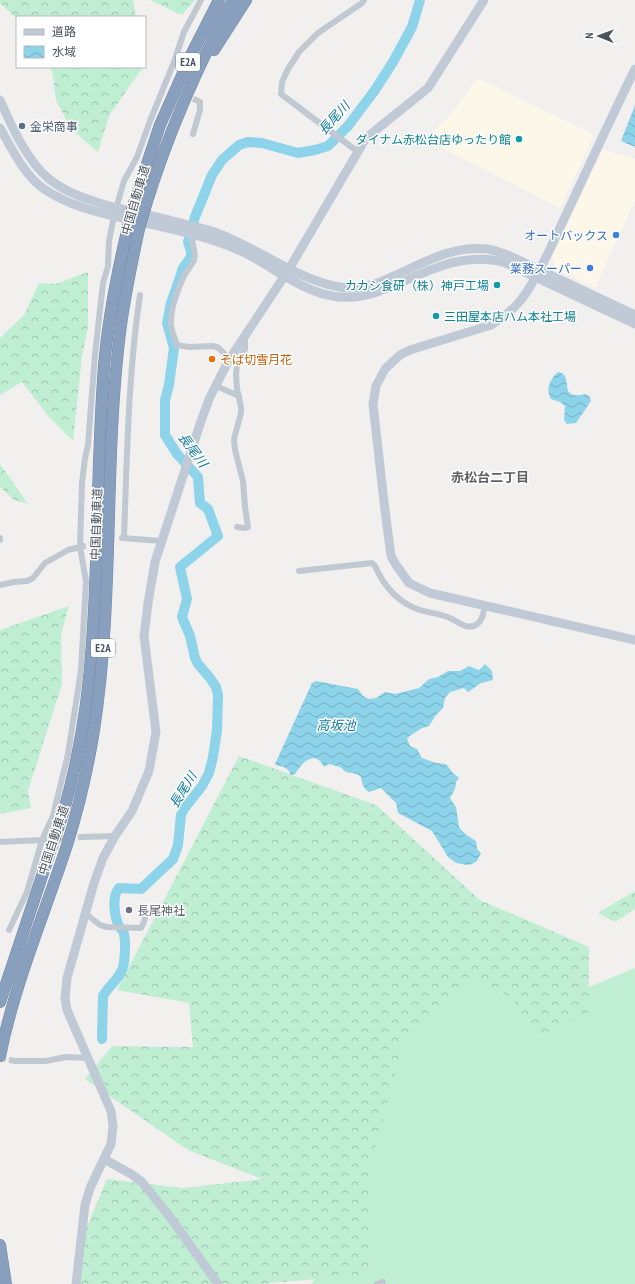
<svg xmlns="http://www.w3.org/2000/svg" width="635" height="1284" font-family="'PT Sans Narrow','Noto Sans JP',sans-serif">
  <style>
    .commercial { fill: #fcf7e9 }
    .grass { fill: #bfeed3 }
    .forest { fill: url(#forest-crowns) }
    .water { fill: url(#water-waves) }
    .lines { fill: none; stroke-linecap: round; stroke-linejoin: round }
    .river { stroke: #8dd3ea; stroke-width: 10 }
    .street-tunnel { stroke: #c8c8ca; stroke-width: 6; stroke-dasharray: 6 3; stroke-linecap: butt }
    .highway-casing { stroke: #738aa9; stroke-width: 12 }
    .street { stroke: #c0c9d1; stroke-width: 6 }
    .secondary { stroke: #c0cad6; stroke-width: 9 }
    .highway { stroke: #889fbd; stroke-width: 11 }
    .highway-bridge-casing { stroke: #738aa9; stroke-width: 12; stroke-linecap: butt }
    .highway-bridge { stroke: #889fbd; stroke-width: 11 }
    .service-dot { fill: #5c6f8a; stroke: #fff; stroke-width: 1.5 }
    .culture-dot { fill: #0f9aa8; stroke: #fff; stroke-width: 1.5 }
    .shop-dot { fill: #3f7fe0; stroke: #fff; stroke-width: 1.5 }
    .food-dot { fill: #e8710a; stroke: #fff; stroke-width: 1.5 }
    .worship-dot { fill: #6b7280; stroke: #fff; stroke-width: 1.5 }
    .labels { text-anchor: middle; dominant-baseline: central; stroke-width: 3; stroke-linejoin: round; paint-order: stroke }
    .shield { fill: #fff; stroke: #7f868e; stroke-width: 1 }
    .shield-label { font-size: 11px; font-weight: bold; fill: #48525d }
    .service-label { font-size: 12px; fill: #4e5e75; stroke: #fff; text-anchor: start }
    .culture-label { font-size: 12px; fill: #0d838f; stroke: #fff; text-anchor: end }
    .street-label { font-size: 12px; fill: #48525d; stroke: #fff }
    .shop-label { font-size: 12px; fill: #366cbe; stroke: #fff; text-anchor: end }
    .food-label { font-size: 12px; fill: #c56008; stroke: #fff; text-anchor: start }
    .worship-label { font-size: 12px; fill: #5b616d; stroke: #fff; text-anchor: start }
    .water-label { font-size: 13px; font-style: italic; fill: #0f7ba0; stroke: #fff }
    .neighbourhood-label { font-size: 13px; font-weight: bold; fill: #5c5f64; stroke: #fff }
  </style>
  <defs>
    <pattern id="forest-crowns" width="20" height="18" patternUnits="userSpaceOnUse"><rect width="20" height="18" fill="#bfeed3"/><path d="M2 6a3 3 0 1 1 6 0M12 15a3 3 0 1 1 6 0" fill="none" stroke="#9dc3ae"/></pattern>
    <pattern id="water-waves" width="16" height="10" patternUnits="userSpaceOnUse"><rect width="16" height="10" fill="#8dd3ea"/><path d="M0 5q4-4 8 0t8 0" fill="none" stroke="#75aec1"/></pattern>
  </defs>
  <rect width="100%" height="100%" fill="#f2efef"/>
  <g class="commercial">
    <path d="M478 78 594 135 560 208 424 139 449 117Z"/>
    <path d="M603 149 635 159V200L595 288 557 269 553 262 552 256Z"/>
  </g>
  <path class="grass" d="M459 937 533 1010 635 968V1284H311L341 1250 354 1092Z"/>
  <g class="forest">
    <path d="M0 0H133L136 17H17V19L0 3Z"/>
    <path d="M150 0H195L182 15Z"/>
    <path d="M49 67H143L109 116 98 152 71 129 56 100 52 71Z"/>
    <path d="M88 272V326L82 357 73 441 49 417 22 382 0 395V338L24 315 39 283 55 284Z"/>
    <path d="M0 464 28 504 14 500 0 487Z"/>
    <path d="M69 606 61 634 62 684 28 791 31 808 0 814V630Z"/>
    <path d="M239 756 376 805 480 900 589 947V1012L538 1040 512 998 477 979 405 1037 368 1176V1275L268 1283 267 1284H77L86 1229 107 1179 183 1188 262 1179 188 1150 85 1079 112 1046 193 1047 189 1003 117 990Z"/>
    <path d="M635 891V909L615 922 598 913Z"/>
  </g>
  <g class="water">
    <path d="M635 105V147L621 141Z"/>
    <path d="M558 372C576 375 555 401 586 394L590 397 591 401 576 423 567 424 564 420 565 406 560 402 551 399C545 389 550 379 558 372Z"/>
    <path d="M485 664 492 671 493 680 481 683 468 692 464 688 450 692 445 698 443 708 436 715 429 726 422 728 407 738 410 746 417 749 422 758 436 763 446 764 453 773 459 778 456 782 455 789 450 798 456 807 459 827 465 834 476 841 477 849 481 853 477 861 472 864 467 865 456 863 448 857 432 831 398 813 396 803 381 788 369 792C363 788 362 784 361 777L357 774 346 772 340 767 329 764 324 767 320 761 315 758C304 759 301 766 295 774L291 775C289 772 288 769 285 768 282 765 278 767 275 764L312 683 316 681 358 689 363 696 369 699 376 698 385 692 395 694 419 688 429 679 438 677 448 671H460L469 666 479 670Z"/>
  </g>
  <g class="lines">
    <path class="river" d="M102 1039 103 996C110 984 123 976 124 962 125 954 126 943 124 934 123 930 119 927 118 924 114 914 112 896 119 888L141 889 173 859 178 845 181 815 184 809 202 786 209 773 213 757 217 730 218 695 216 687 210 678 198 664 195 658 190 636 182 617 187 599 180 567 218 536 208 509 200 503 198 477 177 454 165 435V400L169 385 174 348 167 323 171 303 176 289 183 268 191 257V251L188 242 195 217 212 175 222 160 239 145 248 142 262 143 298 153 315 150 328 146 348 126 375 90 393 62 412 27 420 0"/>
    <g class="street-tunnel">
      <path d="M185 95 200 102"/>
      <path d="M80 547 98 543"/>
      <path d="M42 840 82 837"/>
      <path d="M0 1058 15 1061"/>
    </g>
    <defs>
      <g id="highway">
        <path d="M214 50 246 0"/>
        <path d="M133 206 160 125 192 53 219 0"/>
        <path d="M145 208C167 136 197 67 233 0"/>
        <path d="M0 1002 64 810C74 775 81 740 86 704 100 592 95 479 104 366 108 319 117 273 128 227"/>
        <path d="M0 1056C15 982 45 913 68 842 79 806 88 768 94 730 114 601 104 471 119 341 123 303 131 266 139 229"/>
        <path d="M0 1245 6 1284"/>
      </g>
    </defs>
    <use href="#highway" class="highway-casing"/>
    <g class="street">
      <path d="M193 134 200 110V102"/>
      <path d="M358 152 281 94 282 82 288 69 299 52 318 33 362 3 364 0"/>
      <path d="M193 235C190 244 197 251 194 260 192 265 187 270 184 276 178 289 171 306 171 321 170 329 175 338 177 345L189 347 212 346 217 347 223 352 229 360"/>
      <path d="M216 386 239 396"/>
      <path d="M237 527 244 528 248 527 245 507 243 481 235 450 234 439 241 413V407L237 389 236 375 237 364 245 349V337"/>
      <path d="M0 538V540"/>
      <path d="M122 538 162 541"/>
      <path d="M124 538C127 457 128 375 140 295"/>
      <path d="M299 571 372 563 375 566C384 586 398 603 420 610 430 613 441 614 450 618 459 622 466 630 476 625 483 621 483 613 485 606"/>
      <path d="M0 585 14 582 27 581 33 578 45 563 68 550 80 547"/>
      <path d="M82 837 115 836"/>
      <path d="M0 842 42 840"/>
      <path d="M85 913 100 925 107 927 141 928 144 922 145 918"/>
      <path d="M9 930 27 892 42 840 53 816 68 754 81 670 86 581 80 547 82 483 85 458 88 445 95 354 103 283 108 266 109 241 114 216 124 181 137 157 150 121 174 62 184 32 201 0"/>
      <path d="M15 1061H46L66 1057 88 1058"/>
      <path d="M377 1284 383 1282"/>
    </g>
    <g class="secondary">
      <path d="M635 69C611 118 588 168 565 217 552 244 539 276 521 300 512 311 502 318 491 325L410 350 400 355 385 369 376 386 373 404 384 502 391 556 396 565 409 583 430 593 635 640"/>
      <path d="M0 100C11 125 27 161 49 179 65 192 86 199 106 205 134 212 163 218 191 226 200 228 209 230 217 233 249 245 278 265 309 278 322 283 336 288 350 288 367 288 381 282 396 275 425 262 454 245 487 249 494 250 501 253 508 255L635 315"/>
      <path d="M0 128C12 149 24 175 44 189 68 205 95 212 123 218 164 228 209 235 247 254 282 272 313 301 355 297 368 296 380 291 392 286 427 272 459 253 499 261 505 262 512 266 518 269L635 324"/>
      <path d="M104 1159 131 1174 142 1182 170 1217 218 1284"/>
      <path d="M76 1284 85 1205 90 1188 111 1144 113 1126 111 1111 67 1010 65 999 67 978 94 883 103 858 115 836 132 811 149 771 156 732 144 636 148 603 155 562 201 421 210 397 229 360 289 269 366 138 428 88 484 0"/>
    </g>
    <use href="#highway" class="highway"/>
    <defs>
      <g id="highway-bridge">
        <path d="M128 227 133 206"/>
        <path d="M139 229 145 208"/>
      </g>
    </defs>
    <use href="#highway-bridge" class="highway-bridge-casing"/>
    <use href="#highway-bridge" class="highway-bridge"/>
  </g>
  <circle class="service-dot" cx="22" cy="126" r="4"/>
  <g class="culture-dot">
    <circle cx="519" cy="139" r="4"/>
    <circle cx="497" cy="285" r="4"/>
    <circle cx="436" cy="316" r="4"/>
  </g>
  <g class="shop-dot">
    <circle cx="616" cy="235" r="4"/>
    <circle cx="590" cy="268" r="4"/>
  </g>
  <circle class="food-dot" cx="212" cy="359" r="4"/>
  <circle class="worship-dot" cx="129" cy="910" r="4"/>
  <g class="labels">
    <g class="shield">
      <rect x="176" y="53" width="24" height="18" rx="3"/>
      <rect x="91" y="639" width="24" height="18" rx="3"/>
    </g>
    <g class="shield-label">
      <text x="188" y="62">E2A</text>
      <text x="103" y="648">E2A</text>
    </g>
    <g class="service-label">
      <text x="30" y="126">金栄商事</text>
    </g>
    <g class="culture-label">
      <text x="511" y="139">ダイナム赤松台店ゆったり館</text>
      <text x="489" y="285">カカシ食研（株）神戸工場</text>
      <text x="444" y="316" text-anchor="start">三田屋本店ハム本社工場</text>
    </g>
    <g class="street-label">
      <text transform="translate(135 200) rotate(-74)">中国自動車道</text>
      <text transform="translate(96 524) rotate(-88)">中国自動車道</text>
      <text transform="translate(53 840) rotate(-72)">中国自動車道</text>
    </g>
    <g class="shop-label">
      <text x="608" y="235">オートバックス</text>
      <text x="582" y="268">業務スーパー</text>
    </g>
    <g class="food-label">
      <text x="220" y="359">そば切雪月花</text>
    </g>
    <g class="worship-label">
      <text x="137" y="910">長尾神社</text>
    </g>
    <g class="water-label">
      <text transform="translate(334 118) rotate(-48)">長尾川</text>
      <text transform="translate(193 450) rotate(53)">長尾川</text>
      <text x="336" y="725">高坂池</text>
      <text transform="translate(183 790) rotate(-58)">長尾川</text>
    </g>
    <g class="neighbourhood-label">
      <text x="490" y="477">赤松台二丁目</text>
    </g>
  </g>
  <rect x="16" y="16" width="130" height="52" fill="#ffffff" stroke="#b6babe"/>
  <rect x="24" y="29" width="20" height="6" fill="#c0cad6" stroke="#b6babe"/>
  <text x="52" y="36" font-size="12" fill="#48525d">道路</text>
  <rect x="24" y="46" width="20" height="12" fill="url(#water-waves)" stroke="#b6babe"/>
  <text x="52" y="56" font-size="12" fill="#48525d">水域</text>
  <g transform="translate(599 36) rotate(271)" stroke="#ffffff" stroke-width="3" paint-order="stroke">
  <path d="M0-3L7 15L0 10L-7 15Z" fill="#48525d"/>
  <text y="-6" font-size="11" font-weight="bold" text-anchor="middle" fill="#48525d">N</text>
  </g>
</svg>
